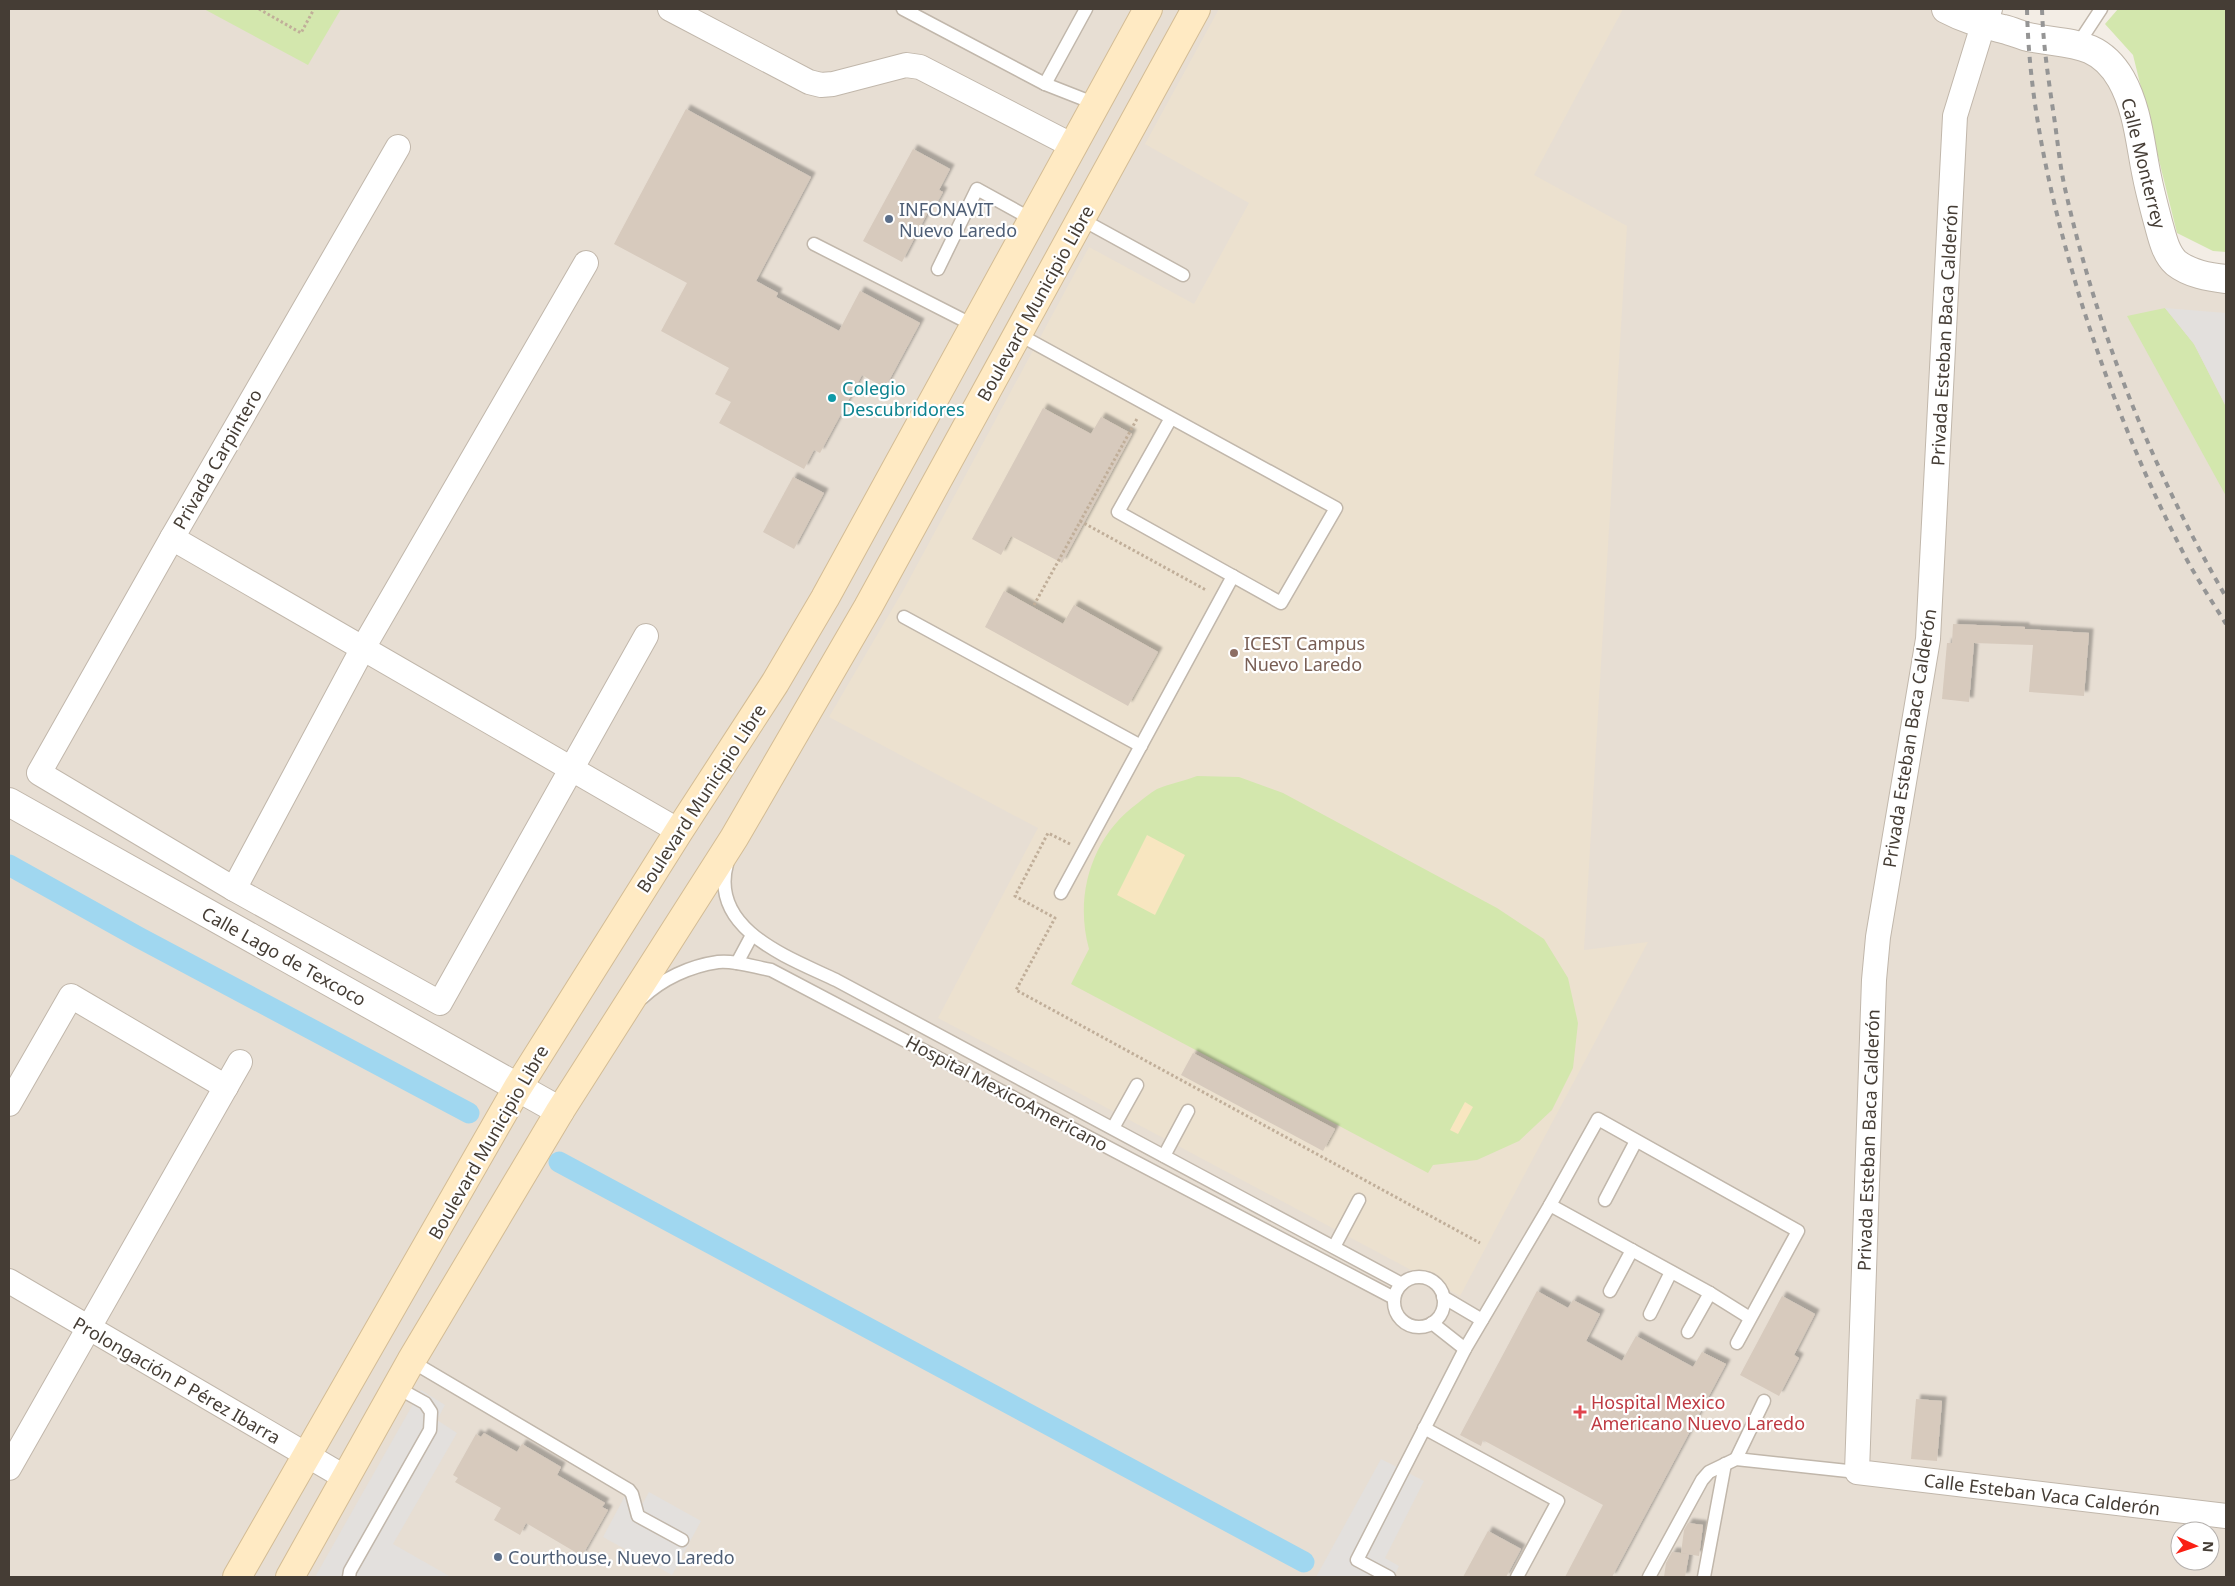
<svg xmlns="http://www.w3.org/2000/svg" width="2235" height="1586" font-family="'Noto Sans',sans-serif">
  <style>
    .residential { fill: #e7ded3; fill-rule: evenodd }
    .education { fill: #ece1cf }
    .green { fill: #d3e7ad }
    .sand { fill: #f8e6c0 }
    .parking { fill: #e3e0dd }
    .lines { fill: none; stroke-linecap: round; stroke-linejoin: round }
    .canal { stroke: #a0d7f0; stroke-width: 21 }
    .building { fill: #d7cabd; filter: url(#shadow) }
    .service-casing { stroke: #c1b7ab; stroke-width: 15 }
    .minor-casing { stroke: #c1b7ab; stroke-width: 26 }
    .tertiary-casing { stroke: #c1b7ab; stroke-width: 30 }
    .secondary-casing { stroke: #d3bc95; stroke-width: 30 }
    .path { stroke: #c0ae99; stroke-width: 3; stroke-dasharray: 2.5 2.5; stroke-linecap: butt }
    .service { stroke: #fff; stroke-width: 12 }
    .minor { stroke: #fff; stroke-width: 24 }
    .tertiary { stroke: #fff; stroke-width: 28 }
    .secondary { stroke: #ffeac3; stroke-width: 28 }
    .rail { stroke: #959595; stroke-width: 4; stroke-dasharray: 6 6; stroke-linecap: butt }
    .service-dot { fill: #5c6f8a; stroke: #fff; stroke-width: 2 }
    .culture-dot { fill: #0f9aa8; stroke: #fff; stroke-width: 2 }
    .education-dot { fill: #8d6e63; stroke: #fff; stroke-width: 2 }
    .health-dot { fill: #e0444e; stroke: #fff; stroke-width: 2 }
    .labels { text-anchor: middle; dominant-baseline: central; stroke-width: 4.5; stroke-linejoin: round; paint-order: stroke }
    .street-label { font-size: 18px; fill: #453d35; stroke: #fff }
    .service-label { font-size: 18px; fill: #4e5e75; stroke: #fff; text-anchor: start }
    .culture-label { font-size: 18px; fill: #0d838f; stroke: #fff; text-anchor: start }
    .education-label { font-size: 18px; fill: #785e54; stroke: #fff; text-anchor: start }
    .health-label { font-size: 18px; fill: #be3a42; stroke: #fff; text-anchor: start }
  </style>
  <defs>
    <filter id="shadow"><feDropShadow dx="4.5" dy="-4.5" stdDeviation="1" flood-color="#0004"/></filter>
  </defs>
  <rect width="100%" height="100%" fill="#f3ede5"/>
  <path class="residential" d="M9 9H1931L1958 23 2100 45 2173 268 2226 273V1577H9ZM2180 1531H2210V1561H2180Z"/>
  <path class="education" d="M1219 9H1623L1534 175 1627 226 1584 950 1648 942 1460 1296 938 1018 1038 828 829 717 904 589 1089 247 1194 304 1249 203 1145 144Z"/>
  <g class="green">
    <path d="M204 9H341L308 65Z"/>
    <path d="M2118 9H2226V252L2213 251 2177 233 2133 55 2105 24Z"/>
    <path d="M2165 308 2194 344 2226 407V496L2127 316Z"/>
    <path d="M1197 776 1239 777 1283 793 1497 908 1544 939 1568 978 1578 1023 1573 1068 1552 1110 1519 1141 1477 1160 1433 1165 1428 1173 1071 984 1089 949C1074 895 1092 836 1138 803 1144 798 1150 793 1157 789 1169 784 1184 781 1197 776Z"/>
  </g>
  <g class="sand">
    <path d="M1147 835 1185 855 1155 915 1117 895Z"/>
    <path d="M1465 1102 1473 1107 1458 1134 1450 1130Z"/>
  </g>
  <g class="parking">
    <path d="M2165 308 2226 313V406L2194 344Z"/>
    <path d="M421 1390 445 1405 437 1420 457 1433 393 1544 451 1577H315Z"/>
    <path d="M1381 1459 1424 1481 1385 1558 1399 1566 1394 1577H1316Z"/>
    <path d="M649 1492 701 1521 672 1575 603 1537 626 1494 643 1503Z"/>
  </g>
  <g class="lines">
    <g class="canal">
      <path d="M9 865 138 937 469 1113"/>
      <path d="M559 1162 1304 1562"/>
    </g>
  </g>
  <g class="building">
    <path d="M686 109 811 177 756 281 778 293 776 297 839 331 860 291 920 323 885 388 862 375 820 453 814 450 804 469 719 423 731 402 715 394 729 368 661 331 687 283 614 244Z"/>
    <path d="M913 149 950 169 939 190 943 192 932 212 929 210 902 262 863 241Z"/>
    <path d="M1043 408 1091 434 1101 417 1132 434 1062 563 1011 536 1001 555 972 539Z"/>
    <path d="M793 477 824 493 794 549 763 532Z"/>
    <path d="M1004 591 1063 624 1074 605 1158 652 1128 706 985 627Z"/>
    <path d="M1953 624 2025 627V629L2089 633 2084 696 2029 692 2033 645 1974 643 1969 702 1942 699 1947 643H1952Z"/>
    <path d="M1193 1053 1335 1129 1323 1151 1181 1075Z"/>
    <path d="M1537 1291 1568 1308 1573 1300 1600 1314 1586 1341 1622 1361 1636 1336 1693 1367 1702 1352 1726 1364 1612 1577H1565L1603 1505 1483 1440 1481 1446 1460 1435Z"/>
    <path d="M1782 1296 1815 1314 1794 1355 1799 1358 1779 1396 1740 1375Z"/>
    <path d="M1916 1399 1942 1401 1937 1461 1911 1459Z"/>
    <path d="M484 1433 517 1452 522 1444 561 1467 557 1475 605 1503 602 1507 608 1510 582 1556 526 1523 520 1535 494 1520 501 1508 455 1482 458 1478 453 1475 476 1434 481 1437Z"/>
    <path d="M1688 1523 1703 1525 1699 1556 1681 1553 1684 1530Z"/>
    <path d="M1488 1531 1521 1549 1506 1577H1463Z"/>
    <path d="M1672 1552 1689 1554 1685 1577H1664L1666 1563Z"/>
  </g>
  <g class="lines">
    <defs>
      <g id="service">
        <path d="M903 9 1045 84 1096 104"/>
        <path d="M2078 44 2101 9"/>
        <path d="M1045 84 1086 9"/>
        <path d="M1081 219 1183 275"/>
        <path d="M814 244 975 326"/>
        <path d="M938 269 977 189 1033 220"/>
        <path d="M1018 334 1336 508 1281 603 1118 512 1171 418"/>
        <path d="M904 617 1141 746"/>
        <path d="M727 864C709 930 790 958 836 980L1402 1284"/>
        <path d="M1061 893 1233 576"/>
        <path d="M737 963 752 935"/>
        <path d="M642 998C662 979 690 966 718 962 734 960 754 967 771 970L1394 1298"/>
        <path d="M1113 1128 1137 1085"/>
        <path d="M1164 1156 1188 1111"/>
        <path d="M1605 1200 1636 1141"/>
        <path d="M1550 1205 1598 1119 1798 1231 1737 1343"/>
        <path d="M1334 1247 1359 1200"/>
        <circle cx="1419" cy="1302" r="25"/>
        <path d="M1610 1291 1632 1250"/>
        <path d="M1443 1297 1482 1320"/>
        <path d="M1650 1314 1671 1272"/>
        <path d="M1432 1323 1465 1349"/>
        <path d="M1688 1332 1710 1293"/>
        <path d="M411 1361 629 1490 632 1494 638 1516 682 1540"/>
        <path d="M1424 1428 1558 1501 1517 1577"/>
        <path d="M1736 1459 1764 1401"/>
        <path d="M349 1577 350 1571 430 1430 431 1412 425 1403 396 1387"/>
        <path d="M1389 1577 1357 1560 1465 1349 1550 1205 1710 1293 1750 1318"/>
        <path d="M1649 1577 1702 1480 1709 1472 1736 1459 1857 1472"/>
        <path d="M1704 1577 1725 1464"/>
      </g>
      <g id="minor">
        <path d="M670 9 809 82 821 85 833 84 906 65 920 67 1073 146"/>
        <path d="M1990 9 1983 25 1955 116 1928 639 1878 937 1874 980 1857 1472 2226 1516"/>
        <path d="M398 147 172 538 39 773 234 889 440 1003 646 636"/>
        <path d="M172 538 679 831"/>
        <path d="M234 889 363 648 586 263"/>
        <path d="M9 1104 71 996 226 1087"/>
        <path d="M9 1281 346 1478"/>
        <path d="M9 1468 240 1062"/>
      </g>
      <g id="tertiary">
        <path d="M1946 9C1967 20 1981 23 2003 29 2012 31 2020 35 2028 37 2067 45 2098 39 2121 79 2138 109 2140 144 2147 177 2150 192 2154 207 2158 222 2162 236 2165 253 2176 263 2190 274 2209 277 2226 279"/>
        <path d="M9 802 560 1111"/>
      </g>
      <g id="secondary">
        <path d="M237 1577 518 1087 679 831 775 683 825 598 1148 9"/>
        <path d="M290 1577 411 1361 560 1111 734 838 868 607 1196 9"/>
      </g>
    </defs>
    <use href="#service" class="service-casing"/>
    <use href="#minor" class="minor-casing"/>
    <use href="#tertiary" class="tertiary-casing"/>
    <use href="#secondary" class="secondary-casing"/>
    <g class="path">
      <path d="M259 9 301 33 314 9"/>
      <path d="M1080 521 1206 590"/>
      <path d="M1034 605 1138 417"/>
      <path d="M1070 844 1048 833 1015 896 1055 918 1016 990 1480 1243"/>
    </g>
    <use href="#service" class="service"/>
    <use href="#minor" class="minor"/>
    <use href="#tertiary" class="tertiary"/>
    <use href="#secondary" class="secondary"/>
    <g class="rail">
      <path d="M2027 9C2029 107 2052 204 2080 298 2108 388 2143 476 2187 560 2199 582 2213 603 2226 624"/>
      <path d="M2042 9C2043 43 2048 76 2053 110 2057 135 2059 160 2064 184 2096 329 2152 470 2226 597"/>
    </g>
  </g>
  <g class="service-dot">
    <circle cx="889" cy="219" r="5"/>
    <circle cx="498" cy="1557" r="5"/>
  </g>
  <circle class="culture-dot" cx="832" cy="398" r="5"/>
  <circle class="education-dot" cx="1234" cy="653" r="5"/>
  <path class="health-dot" d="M1577.5 1404.5h5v5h5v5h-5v5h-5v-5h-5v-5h5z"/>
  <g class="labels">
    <g class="street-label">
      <text transform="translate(2144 163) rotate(76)">Calle Monterrey</text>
      <text transform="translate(1035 303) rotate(-61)">Boulevard Municipio Libre</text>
      <text transform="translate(1944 335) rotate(-87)">Privada Esteban Baca Calderón</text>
      <text transform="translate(217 459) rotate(-60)">Privada Carpintero</text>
      <text transform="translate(1909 738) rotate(-81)">Privada Esteban Baca Calderón</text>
      <text transform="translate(701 798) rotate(-57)">Boulevard Municipio Libre</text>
      <text transform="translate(284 956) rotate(29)">Calle Lago de Texcoco</text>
      <text transform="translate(1007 1093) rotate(28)">Hospital MexicoAmericano</text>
      <text transform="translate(1868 1140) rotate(-88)">Privada Esteban Baca Calderón</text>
      <text transform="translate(488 1142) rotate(-60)">Boulevard Municipio Libre</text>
      <text transform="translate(177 1380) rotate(30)">Prolongación P Pérez Ibarra</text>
      <text transform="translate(2042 1494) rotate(7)">Calle Esteban Vaca Calderón</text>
    </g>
    <g class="service-label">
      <text x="899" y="209">INFONAVIT<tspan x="899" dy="21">Nuevo Laredo</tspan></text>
      <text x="508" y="1557">Courthouse, Nuevo Laredo</text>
    </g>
    <g class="culture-label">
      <text x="842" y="388">Colegio<tspan x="842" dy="21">Descubridores</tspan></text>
    </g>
    <g class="education-label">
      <text x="1244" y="643">ICEST Campus<tspan x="1244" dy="21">Nuevo Laredo</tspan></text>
    </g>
    <g class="health-label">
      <text x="1591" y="1402">Hospital Mexico<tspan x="1591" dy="21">Americano Nuevo Laredo</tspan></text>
    </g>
  </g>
  <rect width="2235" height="1586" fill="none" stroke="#453d35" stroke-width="20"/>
  <g transform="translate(2195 1546) rotate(93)"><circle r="24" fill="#ffffff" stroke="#b5b1ae"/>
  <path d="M0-4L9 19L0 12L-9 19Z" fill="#fa2014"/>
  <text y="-8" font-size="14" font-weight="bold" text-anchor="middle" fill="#453d35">N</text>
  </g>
</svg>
